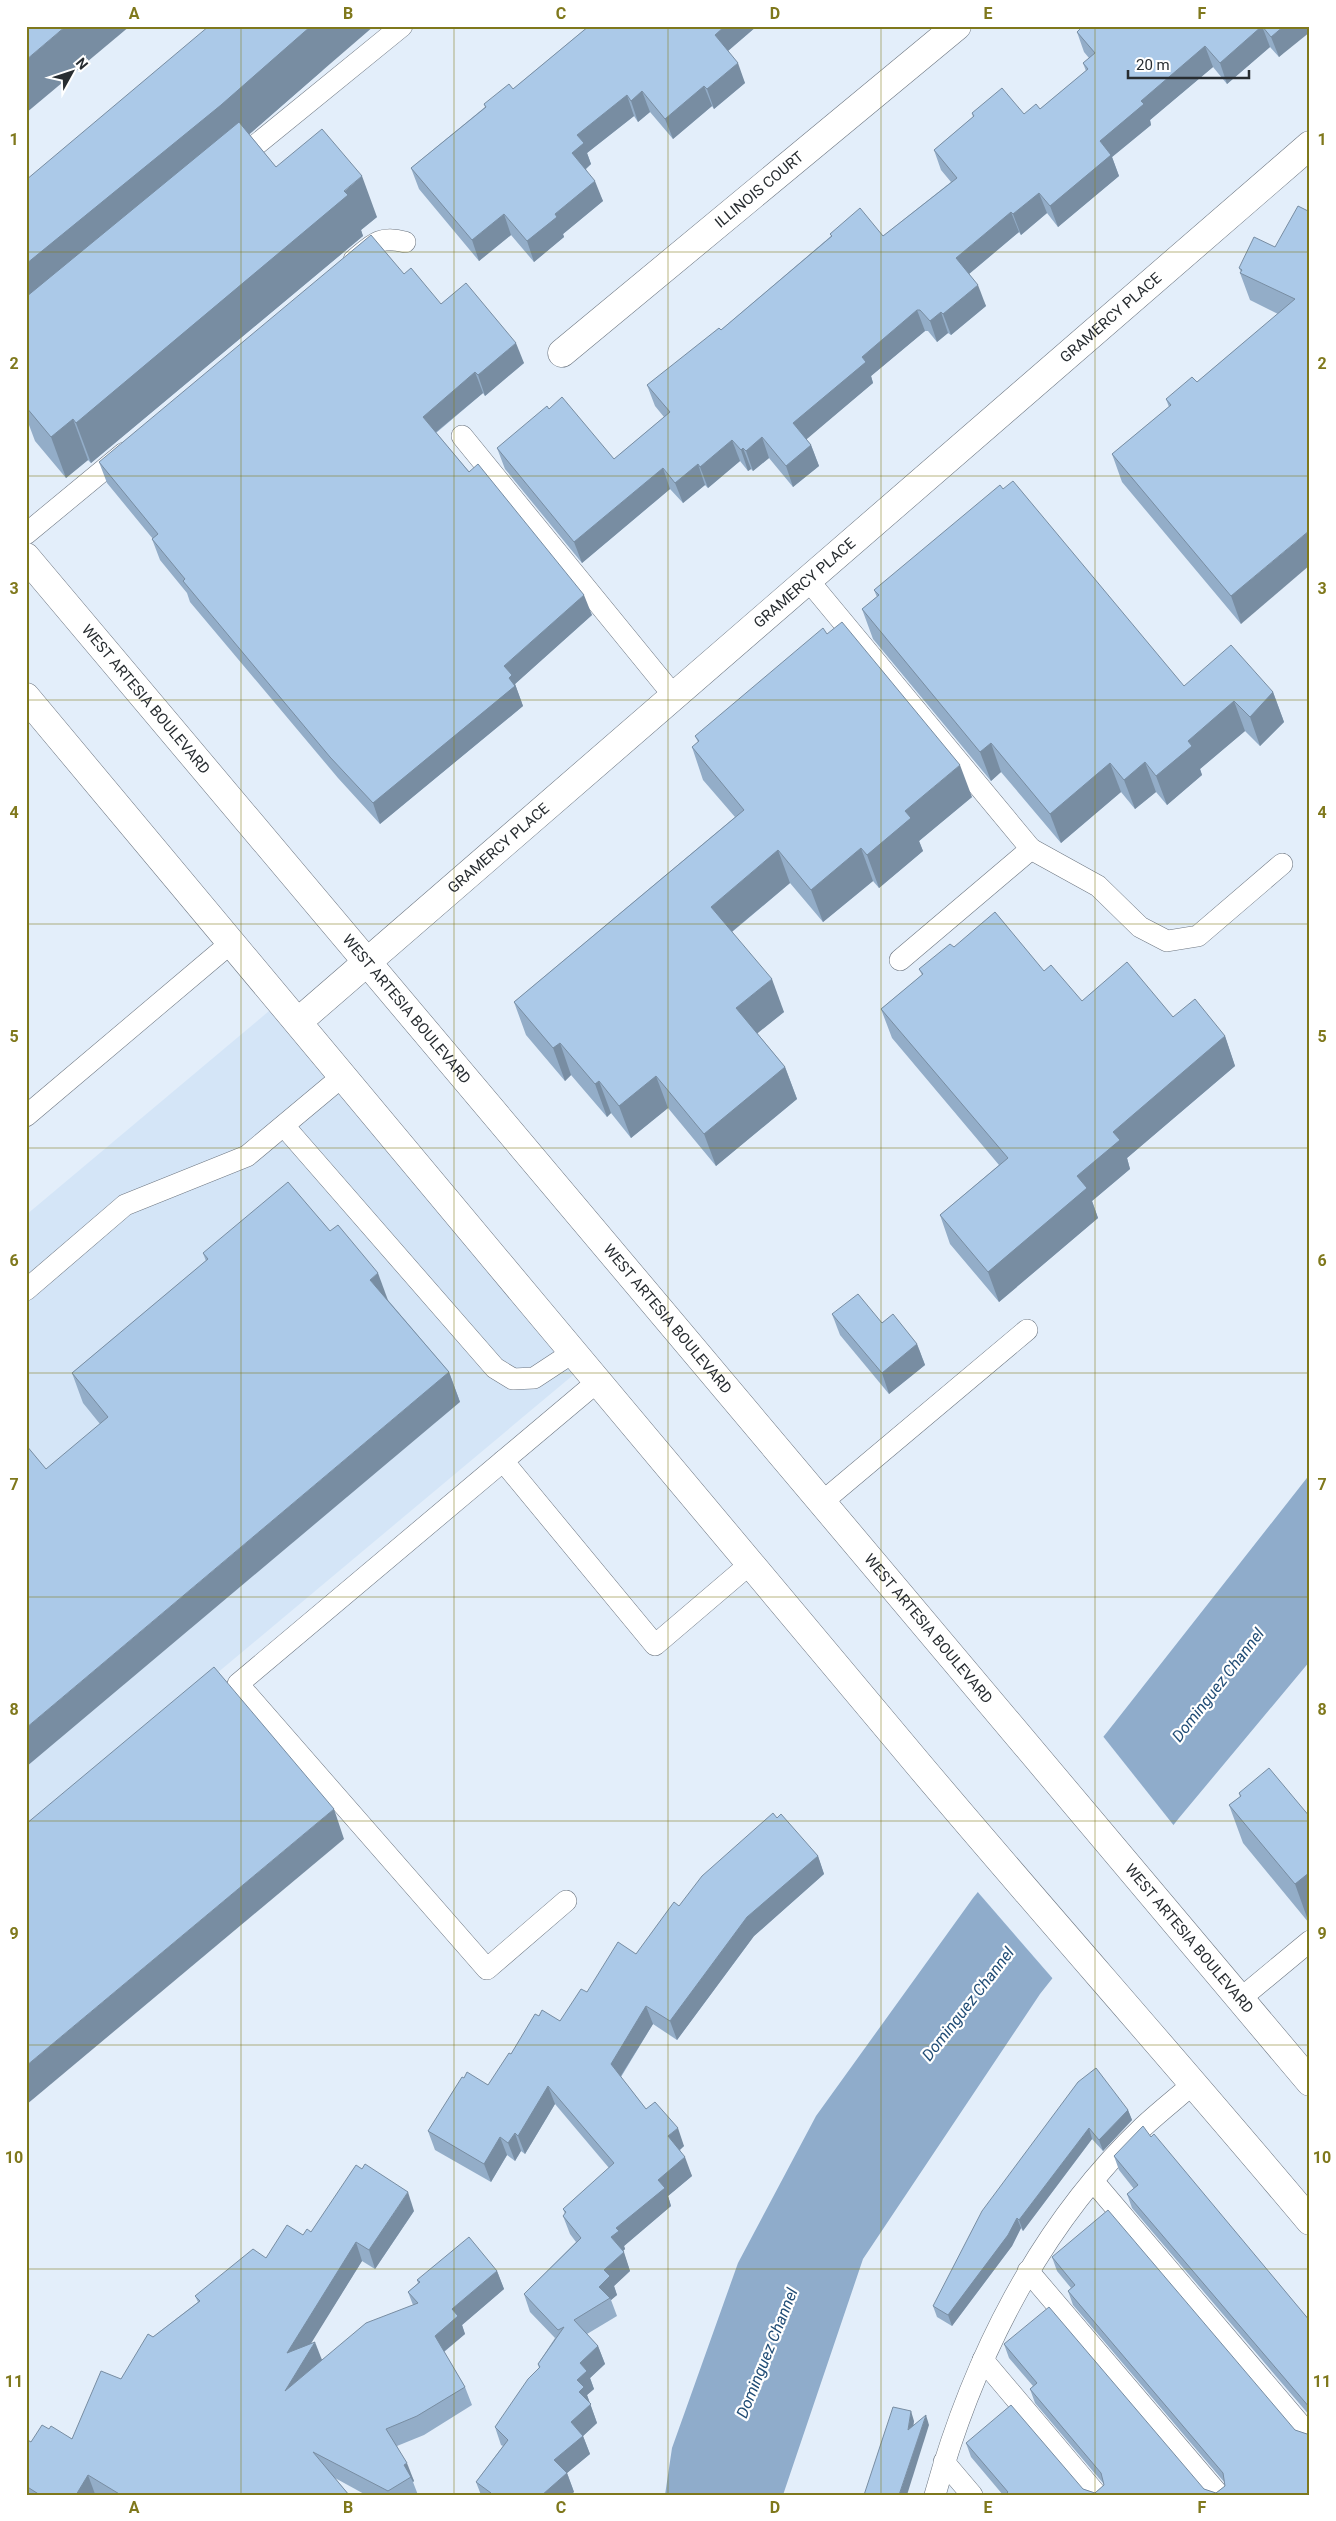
<svg xmlns="http://www.w3.org/2000/svg" width="1336" height="2521" font-family="Roboto,sans-serif">
  <style>
    .built { fill: #d4e5f7 }
    .water { fill: #8faccb }
    .pier { fill: #e3eefa }
    .lines { fill: none; stroke-linecap: round; stroke-linejoin: round }
    .lane-casing { stroke: #6d7681; stroke-width: 22 }
    .street-casing { stroke: #6d7681; stroke-width: 29 }
    .primary-casing { stroke: #6d7681; stroke-width: 29 }
    .lane { stroke: #fff; stroke-width: 21 }
    .street { stroke: #fff; stroke-width: 28 }
    .primary { stroke: #fff; stroke-width: 28 }
    .wall { fill: #93adc8 }
    .shaded-wall { fill: #788da2 }
    .building { fill: #abc9e8; stroke: #788da2 }
    .grid { fill: none; stroke: #7f781c; stroke-width: 1; stroke-opacity: 0.55 }
    .labels { text-anchor: middle; dominant-baseline: central; stroke-width: 4.5; stroke-linejoin: round; paint-order: stroke }
    .street-label { font-size: 15px; fill: #282d31; stroke: #fff }
    .water-label { font-size: 16px; font-style: italic; fill: #214d76; stroke: #fff }
    .neatline { fill: none; stroke: #7f781c; stroke-width: 2 }
    .grid-label { font-size: 16px; text-anchor: middle; font-weight: bold; fill: #7f781c }
  </style>
  <rect width="100%" height="100%" fill="#e3eefa"/>
  <path class="built" d="M275 1006 578 1371 26 1833V1215Z"/>
  <path class="water" d="M1310 1474V1661L1179 1818 1040 1994 863 2259 783 2495H665L672 2448 738 2263 816 2116 973 1898 1108 1731Z"/>
  <path class="pier" d="M1102 1735 1175 1827 1054 1980 976 1890Z"/>
  <g class="lines">
    <defs>
      <g id="lane">
        <path d="M235 162 402 26"/>
        <path d="M354 260C373 244 380 235 405 242"/>
        <path d="M462 436 674 696"/>
        <path d="M26 534 124 453"/>
        <path d="M808 580 1031 849 900 960"/>
        <path d="M1031 849 1098 886 1140 927 1167 941 1198 936 1282 864"/>
        <path d="M26 1116 232 942"/>
        <path d="M284 1126 495 1368 513 1379 534 1378 572 1353"/>
        <path d="M26 1290 125 1205 247 1156 344 1075"/>
        <path d="M503 1461 655 1645 750 1564"/>
        <path d="M821 1503 1027 1330"/>
        <path d="M566 1901 487 1969 238 1684 597 1382"/>
        <path d="M1240 1999 1310 1941"/>
        <path d="M1093 2181 1310 2436"/>
        <path d="M1028 2271 1219 2495"/>
        <path d="M983 2360 1097 2495"/>
        <path d="M944 2462 972 2495"/>
        <path d="M935 2495C973 2359 1039 2226 1143 2127 1159 2112 1177 2098 1194 2083"/>
      </g>
      <g id="street">
        <path id="s1" d="M562 353 957 26"/>
        <path id="s2" d="M299 1021 1310 145"/>
      </g>
      <g id="primary">
        <path id="s3" d="M26 557 1310 2082"/>
        <path d="M26 697C324 1053 620 1410 919 1765 1048 1918 1181 2067 1310 2221"/>
      </g>
    </defs>
    <use href="#lane" class="lane-casing"/>
    <use href="#street" class="street-casing"/>
    <use href="#primary" class="primary-casing"/>
    <use href="#lane" class="lane"/>
    <use href="#street" class="street"/>
    <use href="#primary" class="primary"/>
  </g>
  <g class="wall">
    <path d="M589 26H757L728 51 745 83 714 109 712 106 673 139 650 112 638 122 634 116 587 153 591 164 586 169 603 201 563 234 564 237 534 262 511 235 479 261 419 189 411 168 485 107 484 104 513 89Z"/>
    <path d="M1083 26H1310L1279 57 1270 47 1227 84 1213 67 1150 120 1151 125 1112 157 1119 176 1058 227 1047 213 1021 235 1019 232 969 274 986 306 951 335 948 333 937 342 928 331H925L871 376 873 383 806 439 811 445 819 466 793 487 769 458 753 471 751 469 748 471 740 461 708 488 705 485 683 503 670 489 582 563 505 469 497 448 549 409 614 459 664 417 655 406 647 385 721 330 831 236 830 234 883 236 951 182 941 170 934 150 973 117 972 113 1024 114 1040 109 1086 71 1083 63 1089 58 1084 52 1077 32Z"/>
    <path d="M323 70 249 134 276 167 377 217 361 230 363 236 91 463 88 460 66 478 35 441 26 417V180Z"/>
    <path d="M1310 207 1241 624 1122 482 1112 454 1169 407 1166 399 1197 382 1278 314 1250 300 1240 273 1241 272 1239 268 1275 247 1308 211Z"/>
    <path d="M404 274 441 304 524 363 485 396 483 393 436 433 592 615 515 684 523 706 380 824 338 778 190 602 187 593 160 560 152 539H153L107 483 99 462Z"/>
    <path d="M874 590 1184 686 1273 692 1284 722 1260 746 1245 731 1200 769 1202 775 1167 805 1156 792 1135 809 1121 792 1061 843 1001 772 991 781 873 639 862 609 877 597Z"/>
    <path d="M695 736 972 797 919 841 923 851 879 888 873 881 823 922 790 883 732 932 784 1012 757 1033 785 1067 797 1099 716 1166 668 1108 631 1138 611 1113 607 1117 571 1075 565 1081 526 1035 514 1002 735 817 703 780 692 747 698 742Z"/>
    <path d="M954 947 1044 971 1082 1001 1173 1017 1225 1036 1235 1066 1127 1158 1130 1169 1092 1201 1098 1218 999 1302 950 1244 940 1215 999 1165 892 1038 881 1009 922 975 919 969Z"/>
    <path d="M203 1253 388 1300 449 1372 460 1402 100 1424 83 1403 72 1373 206 1261Z"/>
    <path d="M832 1314 882 1323 917 1344 925 1365 889 1394 840 1335Z"/>
    <path d="M1239 1793 1310 1817V1922L1309 1923 1243 1843 1229 1805 1240 1797Z"/>
    <path d="M777 1818 818 1856 824 1874 754 1936 677 2040 653 2024 621 2077 646 2109 684 2146 680 2150 692 2176 668 2196 671 2206 624 2246 625 2249 623 2251 630 2271 614 2286 617 2295 611 2300 617 2316 587 2334 598 2346 605 2364 590 2378 594 2389 587 2395 597 2423 583 2436 590 2454 567 2473 574 2492 570 2495H481L476 2482 503 2446 501 2445 495 2427 539 2368 538 2364 555 2338 530 2312 524 2294 576 2242 570 2234 563 2216 565 2214 563 2209 609 2168 555 2104 525 2154 521 2151 515 2161 507 2155 491 2182 435 2150 428 2131 464 2078 488 2085 539 2016 560 2021 587 1992 636 1954 679 1906Z"/>
    <path d="M1078 2082 1128 2110 1132 2120 1103 2151 1092 2139 1023 2231 1021 2228 1012 2246 952 2326 937 2317 933 2306Z"/>
    <path d="M1151 2137 1310 2321V2416L1132 2208 1127 2194 1134 2189 1119 2170 1114 2156Z"/>
    <path d="M414 2211 375 2269 362 2261 310 2344 322 2360 413 2305 408 2292 418 2283 417 2280 497 2271 504 2289 462 2325 465 2334 444 2352 465 2387 472 2405 424 2435 397 2446 414 2481 413 2482 418 2495H366L335 2478 349 2495H97L95 2494 94 2495H26V2439L31 2442 49 2429 72 2439 121 2379 153 2337 198 2302 195 2296 266 2258 303 2235 311 2232Z"/>
    <path d="M1052 2257 1295 2430 1307 2434 1310 2495H1003L971 2457 966 2443 1083 2489 1095 2493 1104 2485 1103 2483 1035 2403 1030 2389 1033 2386 1009 2358 1004 2344 1204 2489 1216 2493 1225 2486V2483L1073 2305 1068 2291 1071 2288 1057 2271Z"/>
  </g>
  <g class="shaded-wall">
    <path d="M66 26H130L26 113V60Z"/>
    <path d="M311 26H374L323 70 236 146 26 318V264Z"/>
    <path d="M725 26H757L722 56 715 35Z"/>
    <path d="M1262 26 1270 47 1227 84 1220 63Z"/>
    <path d="M1284 26H1310V32L1279 57 1271 37Z"/>
    <path d="M1205 46 1213 67 1150 120 1151 125 1112 157 1119 176 1058 227 1050 206 1100 141 1141 101Z"/>
    <path d="M738 63 745 83 714 109 707 89Z"/>
    <path d="M704 86 712 106 673 139 665 119Z"/>
    <path d="M642 91 650 112 638 122 631 101Z"/>
    <path d="M627 95 634 116 587 153 591 164 580 174 572 153 577 135Z"/>
    <path d="M362 176 377 217 361 230 363 236 91 463 76 423Z"/>
    <path d="M595 181 603 201 563 234 564 237 534 262 527 241 555 214Z"/>
    <path d="M1039 193 1047 213 1021 235 1013 214Z"/>
    <path d="M1011 212 1019 232 963 279 956 258Z"/>
    <path d="M504 214 511 235 479 261 472 240Z"/>
    <path d="M978 285 986 306 951 335 943 314Z"/>
    <path d="M917 310 925 331 871 376 873 383 801 444 793 423 862 357Z"/>
    <path d="M941 312 948 333 937 342 930 321Z"/>
    <path d="M516 343 524 363 485 396 478 375Z"/>
    <path d="M475 372 483 393 430 437 423 417Z"/>
    <path d="M73 419 88 460 66 478 51 437Z"/>
    <path d="M762 437 769 458 753 471 746 451Z"/>
    <path d="M732 440 740 461 708 488 700 467Z"/>
    <path d="M811 445 819 466 793 487 786 466Z"/>
    <path d="M743 448 751 469 748 471 741 450Z"/>
    <path d="M698 464 705 485 683 503 675 483Z"/>
    <path d="M663 468 670 489 582 563 574 542Z"/>
    <path d="M1310 530V565L1241 624 1231 596Z"/>
    <path d="M584 595 592 615 515 684 523 706 380 824 373 803 504 666Z"/>
    <path d="M1273 692 1284 722 1260 746 1250 717Z"/>
    <path d="M1234 701 1245 731 1200 769 1202 775 1167 805 1156 776 1188 741Z"/>
    <path d="M991 743 1001 772 991 781 980 752Z"/>
    <path d="M1145 762 1156 792 1135 809 1124 780Z"/>
    <path d="M1110 763 1121 792 1061 843 1050 814Z"/>
    <path d="M960 765 972 797 919 841 923 851 879 888 867 855 905 811Z"/>
    <path d="M861 848 873 881 823 922 811 890Z"/>
    <path d="M778 850 790 883 723 939 711 907Z"/>
    <path d="M772 979 784 1012 748 1041 736 1008Z"/>
    <path d="M1225 1036 1235 1066 1127 1158 1130 1169 1092 1201 1098 1218 999 1302 988 1272 1077 1176 1113 1132Z"/>
    <path d="M560 1043 571 1075 565 1081 553 1048Z"/>
    <path d="M785 1067 797 1099 716 1166 704 1134Z"/>
    <path d="M656 1076 668 1108 631 1138 619 1106Z"/>
    <path d="M599 1081 611 1113 607 1117 595 1084Z"/>
    <path d="M378 1273 389 1303 370 1280Z"/>
    <path d="M917 1344 925 1365 889 1394 882 1373Z"/>
    <path d="M449 1372 460 1402 26 1767V1728Z"/>
    <path d="M334 1809 344 1839 26 2105V2066Z"/>
    <path d="M818 1856 824 1874 754 1936 677 2040 670 2021 747 1917Z"/>
    <path d="M1310 1872V1922L1309 1923 1295 1884Z"/>
    <path d="M646 2006 653 2024 617 2082 611 2064Z"/>
    <path d="M548 2086 555 2104 525 2154 518 2136Z"/>
    <path d="M1128 2110 1132 2120 1103 2151 1099 2140Z"/>
    <path d="M678 2128 684 2146 675 2154 668 2136Z"/>
    <path d="M1089 2128 1092 2139 1023 2231 1019 2220Z"/>
    <path d="M515 2133 521 2151 515 2161 508 2143Z"/>
    <path d="M500 2137 507 2155 491 2182 484 2164Z"/>
    <path d="M685 2157 692 2176 668 2196 671 2206 624 2246 625 2249 618 2256 611 2237 616 2228 658 2180Z"/>
    <path d="M408 2192 414 2211 375 2269 369 2250Z"/>
    <path d="M1017 2218 1021 2228 1012 2246 952 2326 948 2315Z"/>
    <path d="M356 2242 362 2261 294 2371 287 2353Z"/>
    <path d="M624 2252 630 2271 614 2286 617 2295 611 2300 610 2298 599 2287 604 2270Z"/>
    <path d="M497 2271 504 2289 462 2325 465 2334 441 2354 435 2336 452 2309Z"/>
    <path d="M315 2342 322 2360 285 2391Z"/>
    <path d="M598 2346 605 2364 590 2378 594 2389 587 2395 597 2423 583 2436 590 2454 561 2478 554 2460 571 2422 579 2392 577 2380 580 2363Z"/>
    <path d="M911 2411 914 2421 912 2440 908 2430Z"/>
    <path d="M926 2415 929 2425 907 2495H899Z"/>
    <path d="M407 2463 414 2481 413 2482 404 2465Z"/>
    <path d="M567 2473 574 2492 570 2495H542Z"/>
    <path d="M88 2475 95 2494 94 2495H76Z"/>
  </g>
  <g class="building">
    <path d="M26 26H66L26 60Z"/>
    <path d="M209 26H311L221 105 26 264V180Z"/>
    <path d="M589 26H725L715 35 738 63 707 89 704 86 665 119 642 91 631 101 627 95 577 135 584 143 572 153 595 181 555 214 557 217 527 241 504 214 472 240 411 168 486 107 484 104 509 84 513 89Z"/>
    <path d="M1083 26H1262L1220 63 1205 46 1141 101 1144 104 1100 141 1111 155 1050 206 1039 193 1013 214 1011 212 956 258 978 285 943 314 941 312 930 321 920 310H917L862 357 866 362 793 423 811 445 786 466 762 437 746 451 743 448 741 450 732 440 700 467 698 464 675 483 663 468 574 542 497 448 547 406 549 409 562 397 614 459 670 412 647 385 719 328 721 330 832 236 830 234 860 208 883 236 957 178 934 150 974 116 972 113 1002 88 1024 114 1036 104 1040 109 1088 69 1083 63 1095 53 1077 32Z"/>
    <path d="M1262 26H1284L1271 37Z"/>
    <path d="M239 122 276 167 322 129 362 176 344 191 348 195 76 423 73 419 51 437 26 407V395L27 394 26 393V297Z"/>
    <path d="M1298 206 1308 211 1310 207V530L1231 596 1112 454 1171 405 1166 399 1192 377 1197 382 1295 299 1240 273 1242 270 1239 268 1254 237 1275 247Z"/>
    <path d="M371 235 404 274 411 268 441 304 466 283 516 343 478 375 475 372 423 417 469 472 478 464 584 595 504 666 512 675 509 678 515 686 373 803 330 757 183 581 185 579 152 539 158 534 99 462Z"/>
    <path d="M1013 481 1184 686 1231 645 1273 692 1250 717 1234 701 1188 741 1192 746 1156 776 1145 762 1124 780 1110 763 1050 814 991 743 980 752 862 609 879 595 874 590 1000 485 1003 489Z"/>
    <path d="M842 622 960 765 905 811 911 818 867 855 861 848 811 890 778 850 711 907 772 979 736 1008 785 1067 704 1134 656 1076 619 1106 599 1081 595 1084 560 1043 553 1048 514 1002 744 810 692 747 699 741 695 736 823 628 827 634Z"/>
    <path d="M995 912 1044 971 1051 965 1082 1001 1127 962 1173 1017 1195 999 1225 1036 1113 1132 1120 1140 1077 1176 1087 1188 988 1272 940 1215 1008 1158 881 1009 923 974 919 969 950 944 954 947Z"/>
    <path d="M288 1182 330 1231 338 1225 378 1273 370 1280 449 1372 26 1728V1445L46 1469 108 1417 72 1373 208 1259 203 1253Z"/>
    <path d="M858 1294 882 1323 893 1314 917 1344 882 1373 832 1314Z"/>
    <path d="M214 1667 334 1809 26 2066V1824Z"/>
    <path d="M1269 1768 1310 1817V1872L1295 1884 1229 1805 1241 1796 1239 1793Z"/>
    <path d="M773 1813 777 1818 781 1814 818 1856 747 1917 670 2021 646 2006 611 2064 646 2109 655 2102 678 2128 668 2136 685 2157 658 2180 665 2188 616 2228 619 2231 611 2237 624 2252 604 2270 610 2276 599 2287 610 2298 574 2320 598 2346 580 2363 587 2371 577 2380 584 2387 579 2392 591 2404 571 2422 583 2436 554 2460 567 2473 542 2495H491V2493L476 2482 508 2440 495 2427 528 2379 540 2367 538 2364 564 2327 558 2330 524 2294 581 2238 563 2216 566 2212 563 2209 614 2163 548 2086 518 2136 515 2133 508 2143 500 2137 484 2164 428 2131 462 2077 464 2078 467 2072 488 2085 509 2053 511 2054 535 2014 539 2016 542 2010 560 2021 581 1989 587 1992 618 1942 636 1954 674 1902 679 1906 702 1876Z"/>
    <path d="M1096 2068 1128 2110 1099 2140 1089 2128 1019 2220 1017 2218 1008 2235 948 2315 933 2306 982 2211 1078 2082Z"/>
    <path d="M1143 2126 1151 2137 1154 2134 1310 2321V2408L1127 2194 1138 2185 1114 2156Z"/>
    <path d="M365 2164 408 2192 369 2250 356 2242 287 2353 315 2342 285 2391 366 2323 418 2303 408 2292 420 2282 417 2280 469 2237 497 2271 452 2309 458 2316 435 2336 465 2387 417 2416 386 2429 407 2463 404 2465 411 2477 388 2491 313 2452 349 2495H121L88 2475 76 2495H40L26 2486V2439L31 2442 42 2425 49 2429 51 2426 72 2439 101 2371 121 2379 148 2334 153 2337 200 2301 195 2296 253 2249 266 2258 287 2225 303 2235 307 2229 311 2232 356 2165 362 2169Z"/>
    <path d="M1108 2210 1295 2430 1307 2434 1310 2432V2495H1005L1008 2492 966 2443 1011 2405 1083 2489 1095 2493 1104 2485 1101 2473 1030 2389 1037 2383 1004 2344 1049 2307 1204 2489 1216 2493 1225 2486 1223 2473 1068 2291 1075 2285 1052 2257Z"/>
    <path d="M893 2407 911 2411 908 2430 926 2415 899 2495H864Z"/>
  </g>
  <path class="grid" d="M241 26V2495M454 26V2495M668 26V2495M881 26V2495M1095 26V2495M26 252H1310M26 476H1310M26 700H1310M26 924H1310M26 1148H1310M26 1373H1310M26 1597H1310M26 1821H1310M26 2045H1310M26 2269H1310"/>
  <g class="labels">
    <g class="street-label">
      <text stroke="none"><textPath href="#s1" startOffset="256">ILLINOIS COURT</textPath></text>
      <text stroke="none"><textPath href="#s2" startOffset="1074">GRAMERCY PLACE</textPath></text>
      <text stroke="none"><textPath href="#s2" startOffset="669">GRAMERCY PLACE</textPath></text>
      <text stroke="none"><textPath href="#s3" startOffset="186">WEST ARTESIA BOULEVARD</textPath></text>
      <text stroke="none"><textPath href="#s2" startOffset="264">GRAMERCY PLACE</textPath></text>
      <text stroke="none"><textPath href="#s3" startOffset="591">WEST ARTESIA BOULEVARD</textPath></text>
      <text stroke="none"><textPath href="#s3" startOffset="996">WEST ARTESIA BOULEVARD</textPath></text>
      <text stroke="none"><textPath href="#s3" startOffset="1401">WEST ARTESIA BOULEVARD</textPath></text>
      <text stroke="none"><textPath href="#s3" startOffset="1806">WEST ARTESIA BOULEVARD</textPath></text>
    </g>
    <g class="water-label">
      <text transform="translate(1218 1685) rotate(-52)">Dominguez Channel</text>
      <text transform="translate(968 2004) rotate(-52)">Dominguez Channel</text>
      <text transform="translate(767 2353) rotate(-68)">Dominguez Channel</text>
    </g>
  </g>
  <rect width="1336" height="2521" fill="none" stroke="#ffffff" stroke-width="55"/>
  <g transform="translate(72 72) rotate(50)" stroke="#ffffff" stroke-width="4" paint-order="stroke">
  <path d="M0-4L9 19L0 12L-9 19Z" fill="#282d31"/>
  <text y="-8" font-size="14" font-weight="bold" text-anchor="middle" fill="#282d31">N</text>
  </g>
  <path d="M1128 70v8h121v-8" fill="none" stroke="#282d31" stroke-width="2.5"/>
  <text x="1136" y="70" font-size="15" fill="#282d31" stroke="#ffffff" stroke-width="4" paint-order="stroke">20 m</text>
  <rect x="28" y="28" width="1280" height="2466" class="neatline"/>
  <g class="grid-label">
    <text x="134" y="19">A</text>
    <text x="348" y="19">B</text>
    <text x="561" y="19">C</text>
    <text x="775" y="19">D</text>
    <text x="988" y="19">E</text>
    <text x="1202" y="19">F</text>
    <text x="14" y="145">1</text>
    <text x="1322" y="145">1</text>
    <text x="14" y="369">2</text>
    <text x="1322" y="369">2</text>
    <text x="14" y="594">3</text>
    <text x="1322" y="594">3</text>
    <text x="14" y="818">4</text>
    <text x="1322" y="818">4</text>
    <text x="14" y="1042">5</text>
    <text x="1322" y="1042">5</text>
    <text x="14" y="1266">6</text>
    <text x="1322" y="1266">6</text>
    <text x="14" y="1490">7</text>
    <text x="1322" y="1490">7</text>
    <text x="14" y="1715">8</text>
    <text x="1322" y="1715">8</text>
    <text x="14" y="1939">9</text>
    <text x="1322" y="1939">9</text>
    <text x="14" y="2163">10</text>
    <text x="1322" y="2163">10</text>
    <text x="14" y="2387">11</text>
    <text x="1322" y="2387">11</text>
    <text x="134" y="2513">A</text>
    <text x="348" y="2513">B</text>
    <text x="561" y="2513">C</text>
    <text x="775" y="2513">D</text>
    <text x="988" y="2513">E</text>
    <text x="1202" y="2513">F</text>
  </g>
</svg>
